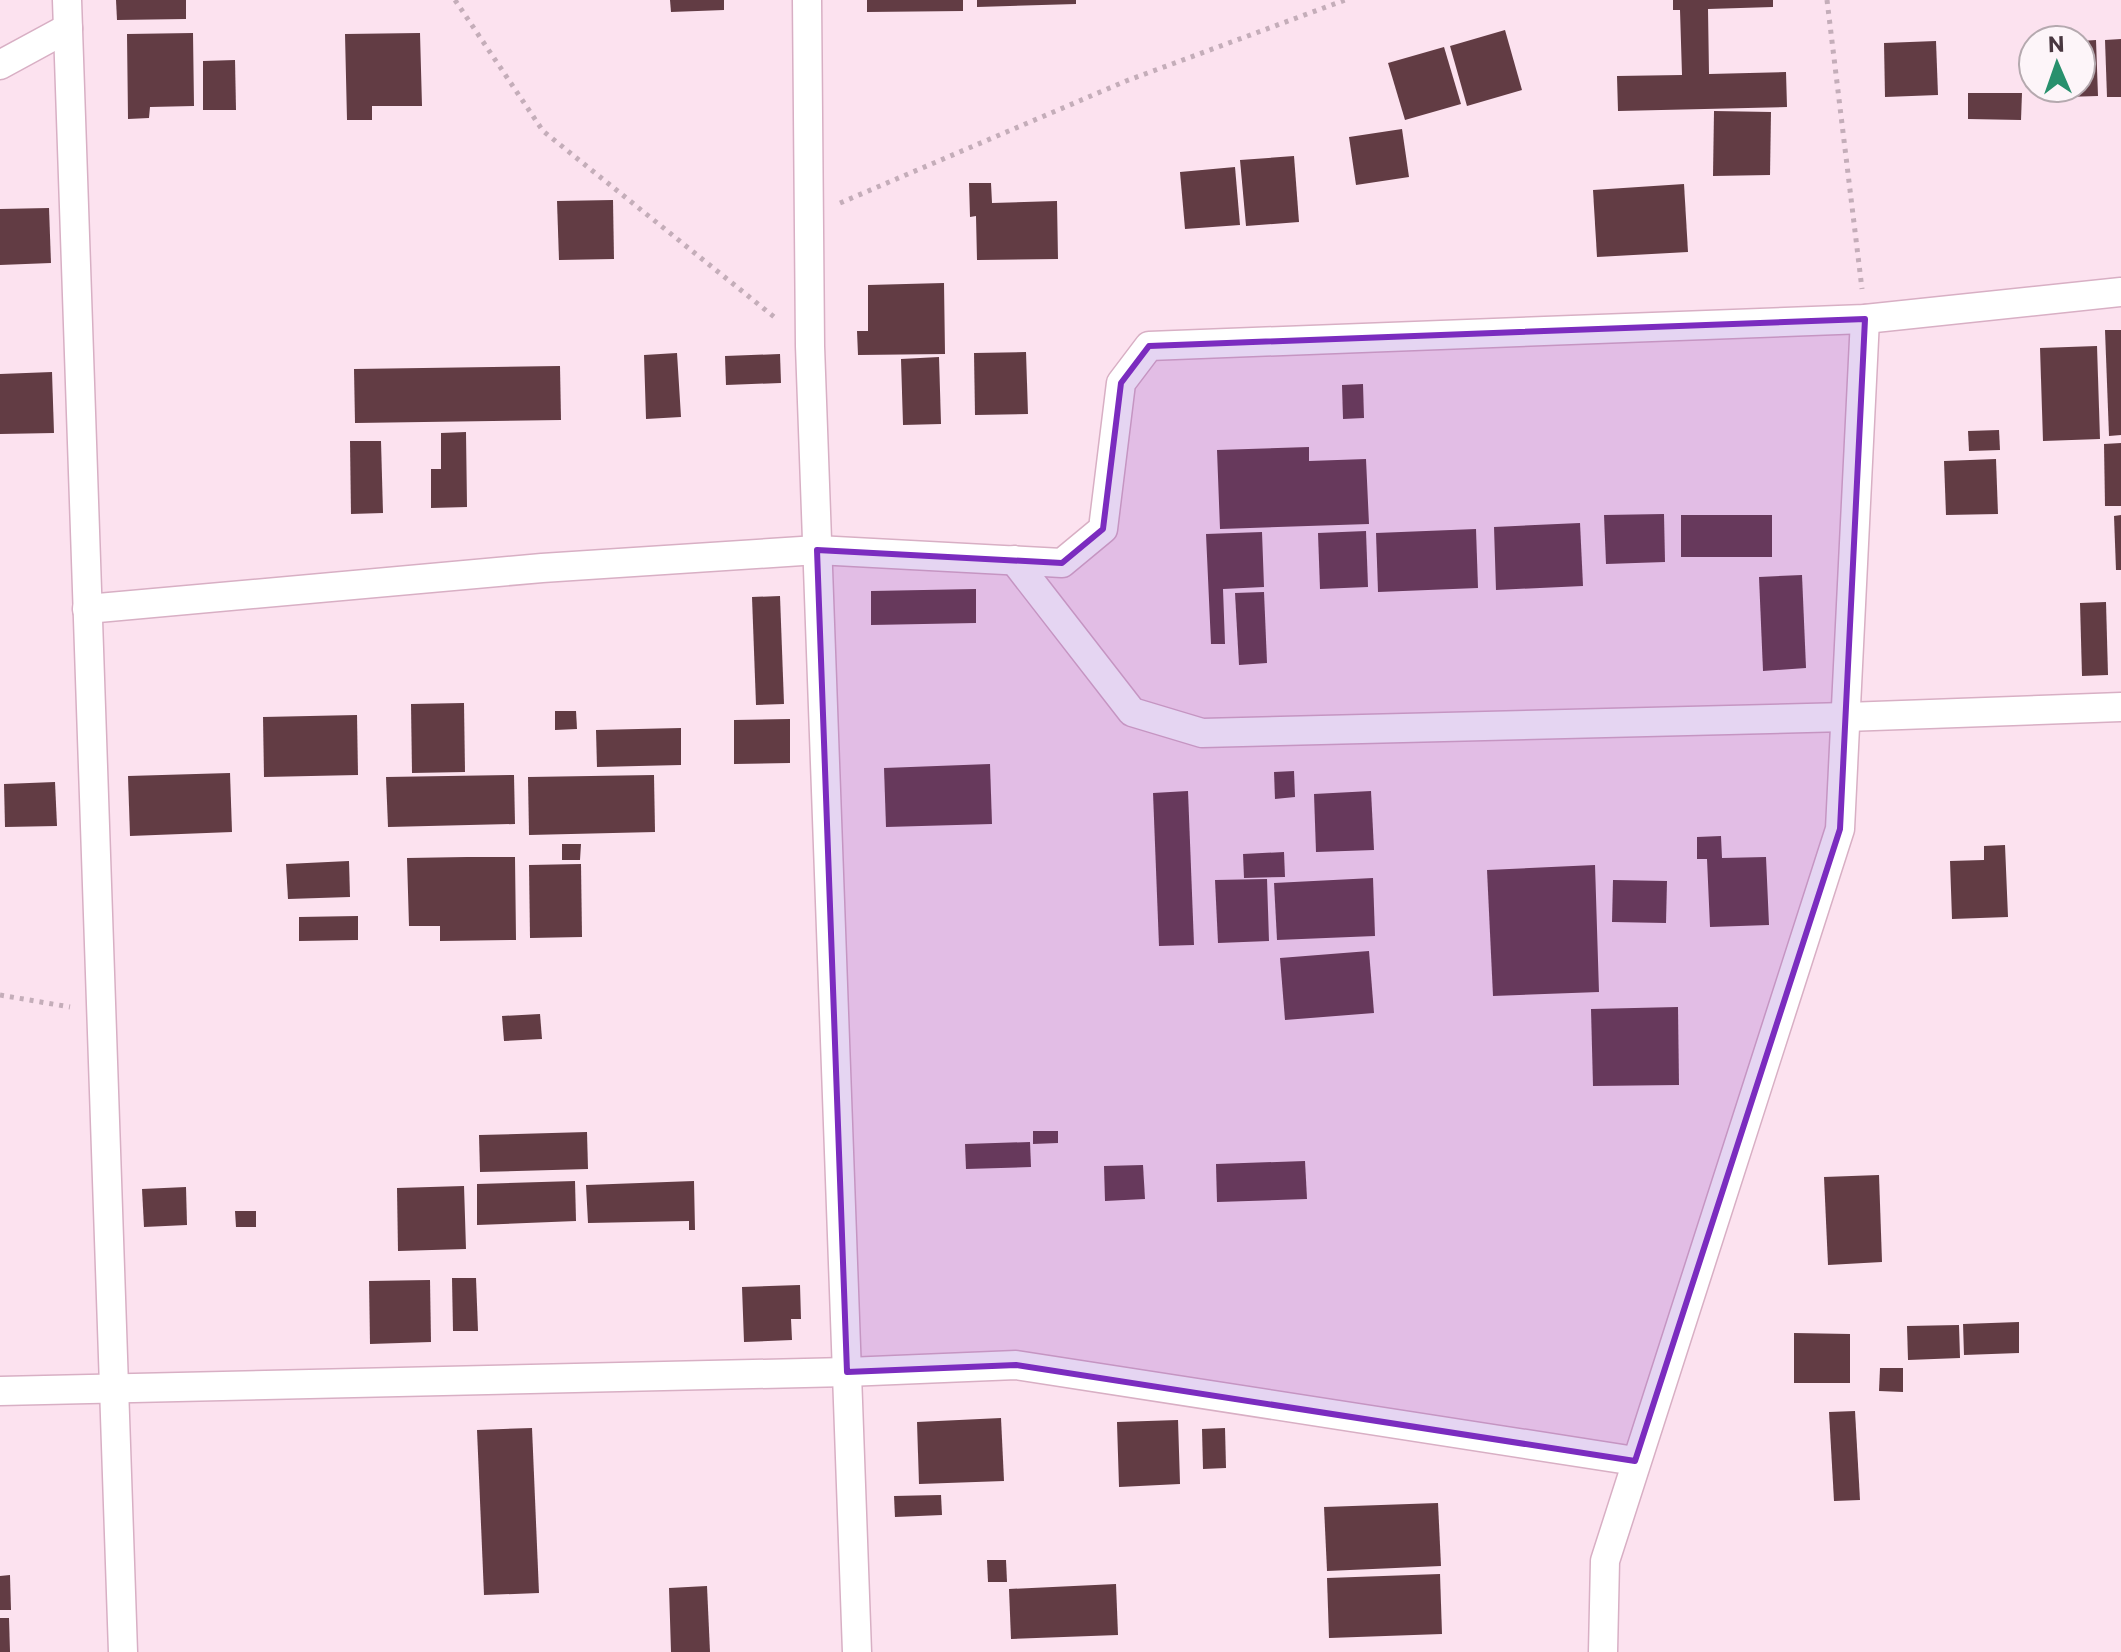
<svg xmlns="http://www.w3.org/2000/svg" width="2121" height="1652" font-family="Commissioner,sans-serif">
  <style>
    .building { fill: #623c44 }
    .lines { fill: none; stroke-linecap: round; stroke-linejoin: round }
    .minor-casing { stroke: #d8afc4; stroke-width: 31 }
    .path { stroke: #c4adb9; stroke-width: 5; stroke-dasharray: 4 6; stroke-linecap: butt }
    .minor { stroke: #fff; stroke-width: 28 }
    .marked { fill: #7b2cbf; fill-opacity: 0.2; stroke: #7b2cbf; stroke-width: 6; stroke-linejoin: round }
  </style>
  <rect width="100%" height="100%" fill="#fce2ef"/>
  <g class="building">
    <path d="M116 0H186V19L117 20Z"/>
    <path d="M670 0H724V10L671 12Z"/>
    <path d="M867 0H963V11L867 12Z"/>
    <path d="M977 0H1076V4L977 7Z"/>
    <path d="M1673 0H1773V7L1708 9 1709 74 1786 72 1787 107 1618 111 1617 76 1682 75 1680 10H1673Z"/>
    <path d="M1505 30 1522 90 1467 106 1450 46Z"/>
    <path d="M193 33 194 106 150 107 149 118 128 119 127 34Z"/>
    <path d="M420 33 422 106H372V120H347L345 34Z"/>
    <path d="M2121 39V97H2107L2105 40Z"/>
    <path d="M2096 40 2098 96 2065 97 2064 88H2081V41Z"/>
    <path d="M1936 41 1938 95 1885 97 1884 43Z"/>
    <path d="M1444 47 1461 104 1405 120 1388 63Z"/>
    <path d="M235 60 236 110H203V61Z"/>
    <path d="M1968 93H2022L2021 120 1968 119Z"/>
    <path d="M1714 111 1771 112 1770 175 1713 176Z"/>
    <path d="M1402 129 1409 177 1356 185 1349 137Z"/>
    <path d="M1294 156 1299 222 1246 226 1240 160Z"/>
    <path d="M1235 167 1240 225 1185 229 1180 172Z"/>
    <path d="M969 183H991L992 203 1057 201 1058 259 977 260 976 216 970 217Z"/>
    <path d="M1684 184 1688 252 1597 257 1593 190Z"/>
    <path d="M613 200 614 259 559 260 557 201Z"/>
    <path d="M49 208 51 263 0 265V209Z"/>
    <path d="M944 283 945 354 858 355 857 331H868V285Z"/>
    <path d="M2105 330H2121V435L2109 436Z"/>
    <path d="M2097 346 2100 439 2043 441 2040 348Z"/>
    <path d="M1026 352 1028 414 975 415 974 353Z"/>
    <path d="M677 353 681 417 646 419 644 355Z"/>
    <path d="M780 354 781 383 726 385 725 356Z"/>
    <path d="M939 357 941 424 903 425 901 359Z"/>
    <path d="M560 366 561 420 355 423 354 369Z"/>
    <path d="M52 372 54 433 0 434V374Z"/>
    <path d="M1363 384 1364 418 1343 419 1342 385Z"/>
    <path d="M1999 430 2000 450 1969 451 1968 431Z"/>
    <path d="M466 432 467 507 431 508V469H441V433Z"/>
    <path d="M350 441H381L383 513 351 514Z"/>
    <path d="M2121 443V506H2105L2104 444Z"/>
    <path d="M1309 447V461L1366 459 1369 524 1220 529 1217 450Z"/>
    <path d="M1996 459 1998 514 1946 515 1944 461Z"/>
    <path d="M1664 514 1665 562 1606 564 1604 515Z"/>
    <rect x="1681" y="515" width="91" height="42"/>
    <path d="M2121 515V570H2116L2114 516Z"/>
    <path d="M1580 523 1583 586 1496 590 1494 527Z"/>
    <path d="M1476 529 1478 588 1378 592 1376 533Z"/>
    <path d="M1366 531 1368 587 1320 589 1318 533Z"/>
    <path d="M1262 532 1264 587 1223 589 1225 644H1211L1206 534Z"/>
    <path d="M1802 575 1806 668 1763 671 1759 577Z"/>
    <path d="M976 589V623L871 625V591Z"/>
    <path d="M1264 592 1267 663 1239 665 1235 593Z"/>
    <path d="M780 596 784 704 756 705 752 597Z"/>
    <path d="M2106 602 2108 675 2082 676 2080 603Z"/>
    <path d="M464 703 465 772 412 773 411 704Z"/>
    <path d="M555 711H576L577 729 555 730Z"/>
    <path d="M357 715 358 775 264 777 263 717Z"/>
    <path d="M790 719V763L734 764V720Z"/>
    <path d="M681 728V765L597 767 596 730Z"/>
    <path d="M990 764 992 824 886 827 884 768Z"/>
    <path d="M1294 771 1295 797 1275 799 1274 772Z"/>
    <path d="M230 773 232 832 130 836 128 776Z"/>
    <path d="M514 775 515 824 388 827 386 777Z"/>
    <path d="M654 775 655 832 529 835 528 777Z"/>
    <path d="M55 782 57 826 5 827 4 784Z"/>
    <path d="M1188 791 1194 945 1159 946 1153 793Z"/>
    <path d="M1371 791 1374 850 1316 852 1314 794Z"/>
    <path d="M1721 836 1722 858 1766 857 1769 925 1710 927 1707 859H1697V837Z"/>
    <path d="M562 844H581L580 860H562Z"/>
    <path d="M2005 845 2008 917 1952 919 1950 861 1984 860V846Z"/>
    <path d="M1284 852 1285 877 1244 878 1243 854Z"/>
    <path d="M467 857H515L516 940 440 941V926H409L407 858Z"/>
    <path d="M349 861 350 897 288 899 286 864Z"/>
    <path d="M581 864 582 937 530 938 529 865Z"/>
    <path d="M1595 865 1599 992 1493 996 1487 870Z"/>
    <path d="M1373 878 1375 936 1277 940 1274 883Z"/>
    <path d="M1267 879 1269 941 1218 943 1215 880Z"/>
    <path d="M1613 880 1667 881 1666 923 1612 922Z"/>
    <path d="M358 916V940L299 941V917Z"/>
    <path d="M1369 951 1374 1013 1285 1020 1280 958Z"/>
    <path d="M1678 1007 1679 1085 1593 1086 1591 1009Z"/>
    <path d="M540 1014 542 1039 504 1041 502 1016Z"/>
    <path d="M1033 1131H1058V1143L1033 1144Z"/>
    <path d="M587 1132 588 1169 480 1172 479 1135Z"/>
    <path d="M1030 1142 1031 1167 966 1169 965 1144Z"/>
    <path d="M1305 1161 1307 1199 1217 1202 1216 1164Z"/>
    <path d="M1143 1165 1145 1199 1105 1201 1104 1166Z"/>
    <path d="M1879 1175 1882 1262 1828 1265 1824 1177Z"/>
    <path d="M575 1181 576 1221 477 1225V1184Z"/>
    <path d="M694 1181 695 1230H689V1221L588 1223 586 1185Z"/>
    <path d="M464 1186 466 1249 398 1251 397 1188Z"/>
    <path d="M186 1187 187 1225 144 1227 142 1189Z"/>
    <path d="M235 1211H256V1227H236Z"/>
    <path d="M452 1278H476L478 1331H453Z"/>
    <path d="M430 1280 431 1342 370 1344 369 1281Z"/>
    <path d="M800 1285 801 1319H791L792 1340 744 1342 742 1287Z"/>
    <path d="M2019 1322V1353L1964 1355 1963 1324Z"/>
    <path d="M1959 1325 1960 1358 1908 1360 1907 1326Z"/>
    <path d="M1794 1333 1850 1334V1383H1794Z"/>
    <path d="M1880 1368H1903V1392L1879 1391Z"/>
    <path d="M1855 1411 1860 1500 1834 1501 1829 1412Z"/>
    <path d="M1001 1418 1004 1481 919 1484 917 1422Z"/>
    <path d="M1178 1420 1180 1484 1119 1487 1117 1422Z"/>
    <path d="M532 1428 539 1593 484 1595 477 1430Z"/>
    <path d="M1225 1428 1226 1468 1203 1469 1202 1429Z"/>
    <path d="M941 1495 942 1515 895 1517 894 1496Z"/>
    <path d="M1438 1503 1441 1566 1327 1571 1324 1507Z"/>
    <path d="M987 1560H1006L1007 1582H988Z"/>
    <path d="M1440 1574 1442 1634 1329 1638 1327 1578Z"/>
    <path d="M10 1575 11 1610H0V1576Z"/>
    <path d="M1116 1584 1118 1635 1011 1639 1009 1589Z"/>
    <path d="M707 1586 710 1652H671L669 1588Z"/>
    <path d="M0 1618H9L10 1652H0Z"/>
  </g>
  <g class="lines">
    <defs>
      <g id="minor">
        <path d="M67 0 123 1652"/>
        <path d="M807 0 810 346 857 1652"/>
        <path d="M0 65 68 28"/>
        <path d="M1014 560 1132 712 1202 733 1846 717 2121 707"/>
        <path d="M87 609 542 568 817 550 1062 563 1103 529 1121 383 1149 346 1865 319 2121 292"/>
        <path d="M0 1391 847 1372 1016 1365 1635 1461"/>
        <path d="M1603 1652 1605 1561 1840 829 1865 319"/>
      </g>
    </defs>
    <use href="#minor" class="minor-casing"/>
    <g class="path">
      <path d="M455 0 543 131 778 320"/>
      <path d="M1827 0 1862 289"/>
      <path d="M840 203 1126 81 1345 0"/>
      <path d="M0 995 70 1007"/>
    </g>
    <use href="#minor" class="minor"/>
  </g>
  <path class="marked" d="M1865 319 1840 829 1635 1461 1016 1365 847 1372 817 550 1062 563 1103 529 1121 383 1149 346Z"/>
  <g transform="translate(2057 64) rotate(358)"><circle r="38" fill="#fdf5f9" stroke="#b5a9af" stroke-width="2"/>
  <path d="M0-6L14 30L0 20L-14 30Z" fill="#28906d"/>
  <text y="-12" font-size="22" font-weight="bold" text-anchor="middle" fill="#483740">N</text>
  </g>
</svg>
